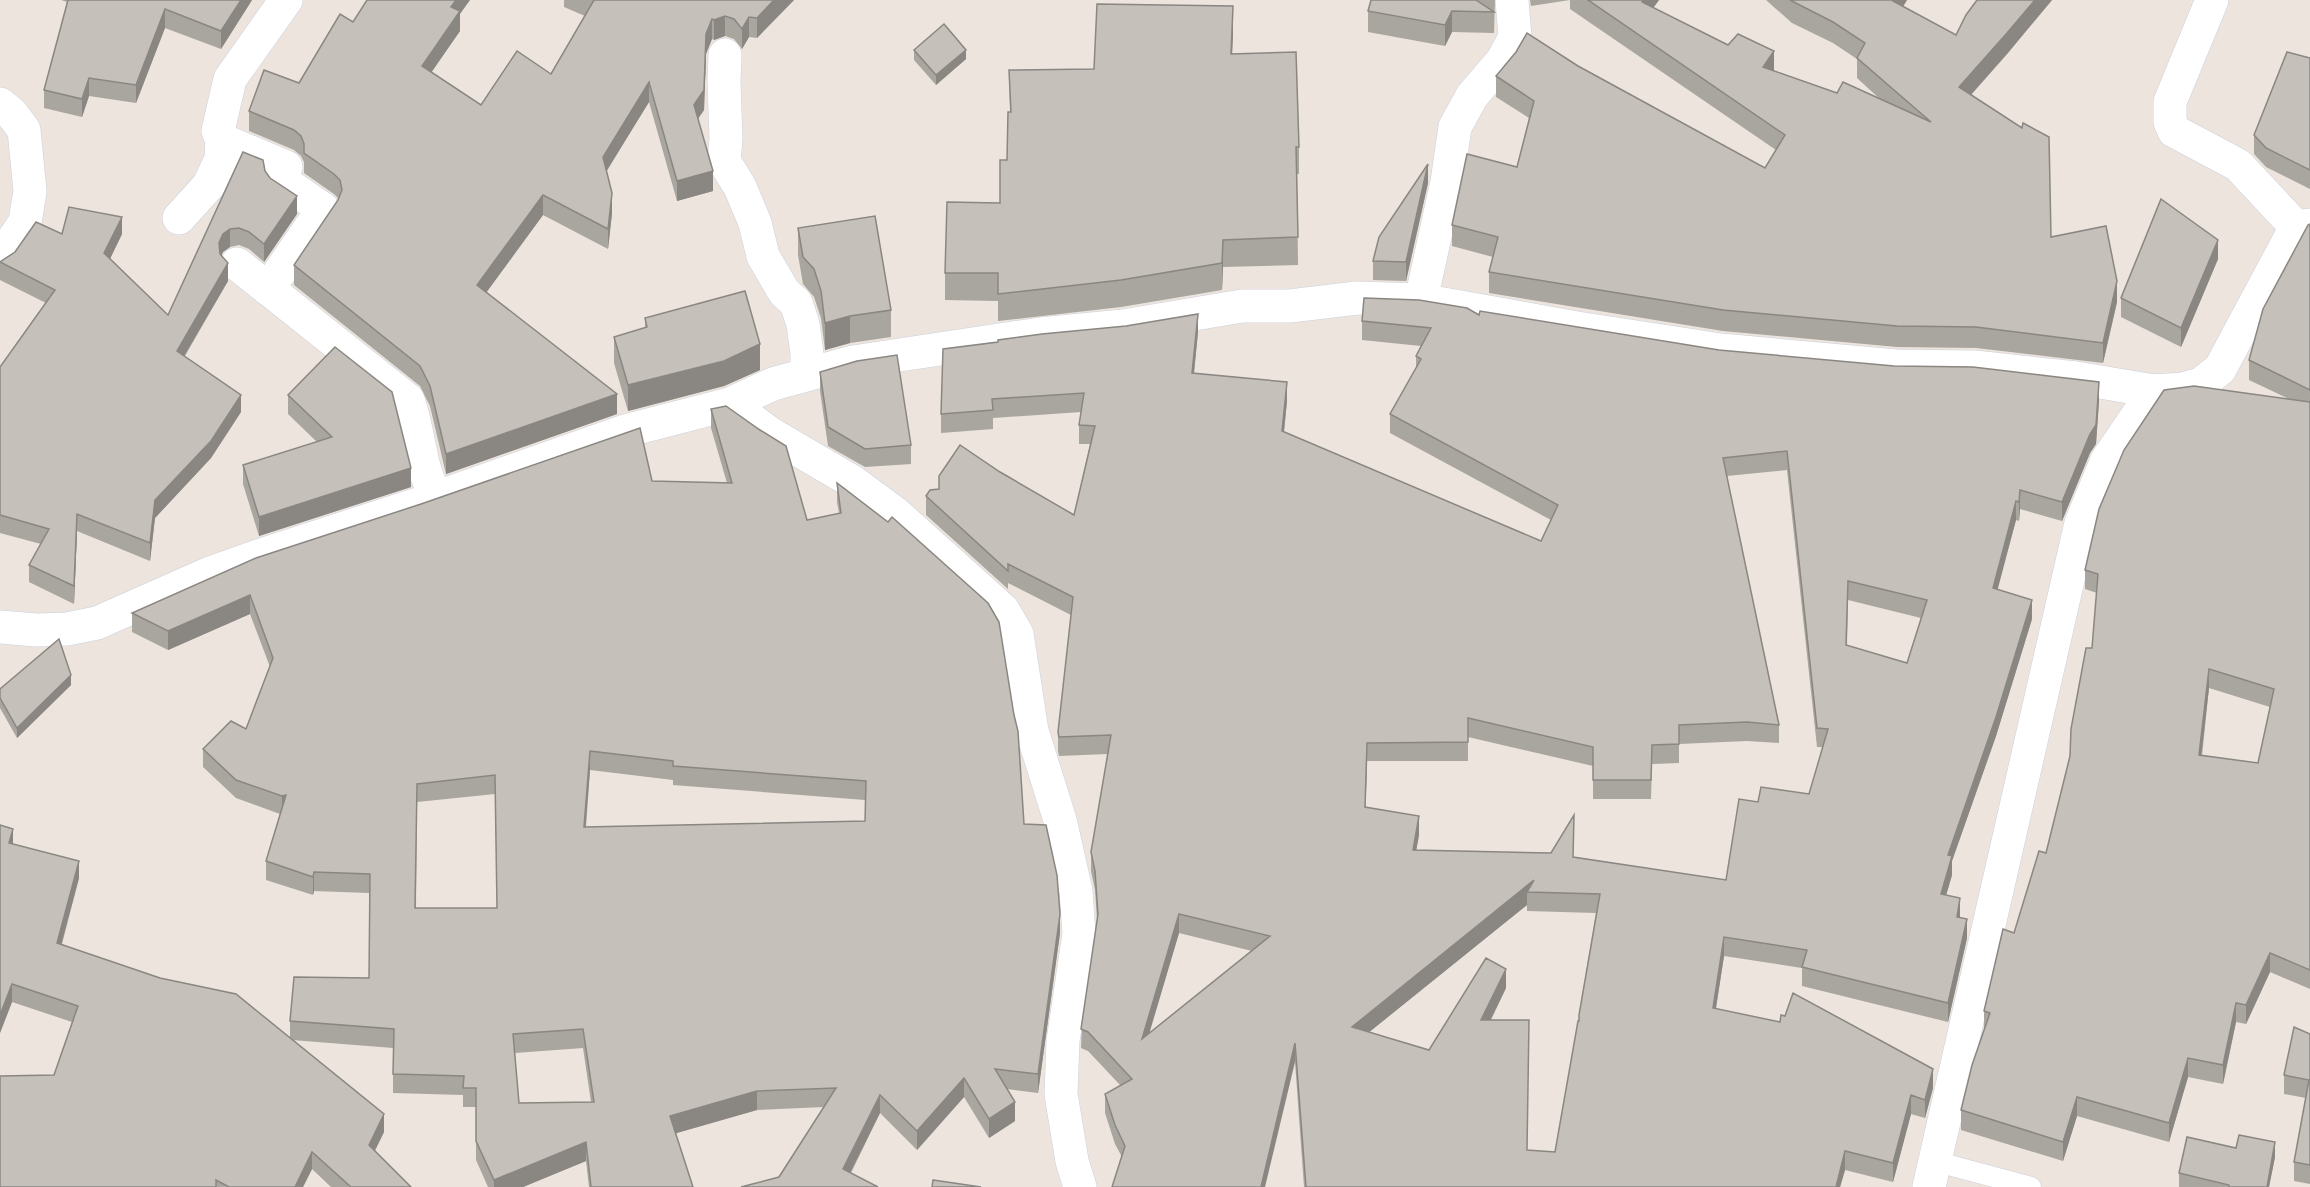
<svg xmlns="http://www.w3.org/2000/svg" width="2310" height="1187" font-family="'Nunito Sans',sans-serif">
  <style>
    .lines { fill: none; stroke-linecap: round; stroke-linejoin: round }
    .service-casing { stroke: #ccd1dc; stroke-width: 21 }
    .minor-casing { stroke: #ccd1dc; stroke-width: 34 }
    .service { stroke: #fff; stroke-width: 20 }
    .minor { stroke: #fff; stroke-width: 33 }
    .wall { fill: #a9a59f; fill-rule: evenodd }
    .shaded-wall { fill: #8a8682 }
    .building { fill: #c5c0b9; stroke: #8a8682; stroke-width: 1.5; fill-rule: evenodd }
  </style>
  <rect width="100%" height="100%" fill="#ece4dd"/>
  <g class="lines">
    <defs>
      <path id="service" d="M1934 1161 2031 1187"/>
      <g id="minor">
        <path d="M2212 0 2170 102V122L2174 131 2238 165 2296 227"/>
        <path d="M725 55 724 81 726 139 724 161 740 187 755 223 763 256 784 292 796 303 803 324 807 354V374"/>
        <path d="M0 104 12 114 24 130 30 191 25 222 0 259"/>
        <path d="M222 140 286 167 281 180 323 209 268 289"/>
        <path d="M179 218 209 185 221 159 222 140 218 131 230 79 286 0"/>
        <path d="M237 264 408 400C420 432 418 467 437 497"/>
        <path d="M1421 300 1447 182 1455 127 1472 96 1502 61 1515 37 1512 0"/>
        <path d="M730 404 771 434 853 482 895 513 1003 610 1017 634 1032 731 1060 820 1076 891 1079 934 1063 1041 1061 1094 1072 1161 1080 1187"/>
        <path d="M0 627 36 630 67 629 97 623 210 573 258 556 415 505 625 431 730 404 773 384 853 362 1040 334 1123 326 1242 306H1290L1357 298 1421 300 1577 328 1721 350 1896 366 1974 367 2076 378 2154 391 2183 389 2201 384 2220 369 2296 227 2310 225"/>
        <path d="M1929 1187 2081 523 2107 460 2154 391"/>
      </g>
    </defs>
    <use href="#service" class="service-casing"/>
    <use href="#minor" class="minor-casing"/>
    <use href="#service" class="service"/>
    <use href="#minor" class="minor"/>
  </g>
  <g class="wall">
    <path d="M61 0H252L221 49 165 28 136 103 89 96 82 117 44 108V90L67 2Z"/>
    <path d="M564 0H794L757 38 749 37 742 49 734 39 725 36 714 40 712 39 706 54 704 110 698 119 713 191 677 201 649 102 606 171 612 213 608 249 543 215 486 293 617 414 446 474 430 406 420 386 294 285V265L339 199 334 194 304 173V162L301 156 294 150 249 131V111L299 83 460 14V31L431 72 481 105 551 74 585 16 564 7Z"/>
    <path d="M1371 0H1495L1494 33 1452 32 1445 46 1368 32V11Z"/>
    <path d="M1530 0H1659L1653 8 1774 71 1837 93 1881 100 1857 78V59L1833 43 1792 23 1766 0H1907L1903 7 1956 35 1977 0H2052L2007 54 1971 95 2051 237 2117 302 2103 363 1976 348 1897 347 1723 331 1489 293V272L1493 257 1452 246V225L1517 167 1529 118 1496 97V76L1578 66 1765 168 1776 150 1570 9V0L1531 6Z"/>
    <path d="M1233 33 1232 54 1299 147V174H1297L1298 265 1223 267 1222 290 1121 307 998 321V301L945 300V273L1000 203 1007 160 1010 112 1009 70 1094 69Z"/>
    <path d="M914 50 966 59 936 85 914 60Z"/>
    <path d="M2310 58V189L2266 167 2254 154V135Z"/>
    <path d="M265 171 297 214 264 262 249 249 239 245 230 247 223 252 221 255 228 281 185 356 241 412 211 458 155 518 150 561 77 531 74 604 29 582V565L41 544 0 533V367L46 303 0 280V262L62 234H122L110 259 168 315Z"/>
    <path d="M1428 183 1406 281 1373 280V261Z"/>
    <path d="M2310 224V989L2270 972 2246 1024 2236 1022 2223 1084 2188 1077 2169 1142 2077 1116 2063 1161 1961 1130V1110L1984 1030V1011L2046 853 2070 756 2092 648 2097 593 2085 589V570L2289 399 2249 380V360ZM2209 688 2270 707 2258 763 2202 756Z"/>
    <path d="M798 228 891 310V337L850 343 825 350 821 318 814 297 803 284 798 255Z"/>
    <path d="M2218 259 2181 347 2121 317V298Z"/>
    <path d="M1479 315 1719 350 2099 401 2096 444 2090 453 2062 521 2020 509 2019 521 2016 520 1997 589 2032 619 1996 736 1952 861V875L1946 895 1960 917 1967 938 1948 1022 1802 986V968L1724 956 1716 1008 1933 1088 1925 1118 1911 1114 1893 1182 1845 1170 1840 1187H1304L1295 1062 1122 1157 1115 1144 1105 1113V1094L1121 1086 1088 1051 1081 1048 1082 1024 1097 920 1095 890 1091 871V852L1108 754 1059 756 1058 751V732L1071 615 1008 583V589L926 515V496L939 489 1000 472 1074 515 1090 444H1079V425L1081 412 993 418V429L941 433V414L1126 326 1198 332 1194 373 1287 401 1284 432 1541 541 1551 520 1390 433V414L1416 369V356L1421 346 1362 340V321ZM1787 470 1817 747H1823L1809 794 1758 802 1726 880 1574 857 1416 850 1419 835 1365 807 1367 761H1468V737L1593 766V799H1651L1652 764 1679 763V744L1747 741 1779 743V725L1727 476ZM1848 600 1921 618 1907 663 1847 646ZM1527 905V911L1596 913 1579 1015V1021L1555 1152 1527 1150 1491 1020 1506 988 1429 1050 1369 1032ZM1179 933 1252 951 1149 1033Z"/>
    <path d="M645 318 760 370 724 386 628 411 614 363V337L645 328Z"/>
    <path d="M820 372 911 445V464L865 467 828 446 820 391Z"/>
    <path d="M288 395 411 487 259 536 243 484V465L317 442 288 414Z"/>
    <path d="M711 409 807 520 839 513 837 502V483L1024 824 1060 933 1038 1093 1007 1089 1015 1121 989 1138 964 1097 917 1150 880 1113 851 1173 779 1177 824 1107 757 1110 676 1133 693 1187H589L586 1161 523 1187H488L476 1160V1107H463V1095L393 1093V1048L292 1040 384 1132 375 1151 411 1187H331L312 1169 303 1187H0L54 1075 72 1022 12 1002 0 1033 13 844 79 878 62 944 290 1038V1021L369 978V893L314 891 313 895 266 880V861L280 814 236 798 203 767V749L246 729 270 667 250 614 168 650 132 632V613L652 481 727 483 711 428ZM590 770 673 780V785L865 800V821L586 827ZM495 794 497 908H416L417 802ZM583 1048 591 1102 519 1103 515 1053Z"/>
    <path d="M71 685 17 738 0 708V689Z"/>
    <path d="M2310 1034V1184L2294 1181V1162L2306 1098 2284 1094V1075Z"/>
    <path d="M2275 1157 2269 1187H2179V1173Z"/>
  </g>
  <g class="shaded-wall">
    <path d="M241 0H252L221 49V31Z"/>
    <path d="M456 0H470L460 14V31L422 86V66L451 7Z"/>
    <path d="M774 0H794L757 38V18Z"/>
    <path d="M1643 0H1659L1642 23V2Z"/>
    <path d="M1894 0H1907L1893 22V1Z"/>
    <path d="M2035 0H2052L2007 54 1959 108V87Z"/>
    <path d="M1233 6V33L1231 81V54Z"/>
    <path d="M165 9V28L136 103V85Z"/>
    <path d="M1452 11V32L1445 46V25Z"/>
    <path d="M725 16V36L714 40V20Z"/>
    <path d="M749 17V37L742 49V29Z"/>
    <path d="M712 19V39L706 54 704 110 694 124V105L706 34Z"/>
    <path d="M966 50V59L936 85V75Z"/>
    <path d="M1774 51V72L1763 67Z"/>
    <path d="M89 78V96L82 117V99Z"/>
    <path d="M649 82V102L603 177V157Z"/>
    <path d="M1428 164V183L1406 281V262Z"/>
    <path d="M713 171V191L677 201V181Z"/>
    <path d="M612 193V213L608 249V229Z"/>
    <path d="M543 195V215L477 305V285Z"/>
    <path d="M297 196V214L264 262V244Z"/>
    <path d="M122 217V234L104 271V253Z"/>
    <path d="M230 229V247L223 252 219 261V243L223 234Z"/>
    <path d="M1223 240V267L1222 290V263Z"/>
    <path d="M2218 240V259L2181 347V328Z"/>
    <path d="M228 263V281L177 368V351Z"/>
    <path d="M2117 281V302L2103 363V343Z"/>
    <path d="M1198 314V332L1192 392V373Z"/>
    <path d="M850 316V343L825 350V323Z"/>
    <path d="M760 344V370L724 386 628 411V385Z"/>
    <path d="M1287 382V401L1282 450V431Z"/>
    <path d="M2099 382V401L2096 444 2090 453 2062 521V502Z"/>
    <path d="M617 394V414L446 474V454Z"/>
    <path d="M241 395V412L211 458 155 518 150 561V543L155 500Z"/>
    <path d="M411 468V487L259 536V517Z"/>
    <path d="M2020 490V509L2019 521V502Z"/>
    <path d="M2016 501V520L1993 607V588Z"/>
    <path d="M77 514V531L74 604V586Z"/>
    <path d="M250 595V614L168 650V631Z"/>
    <path d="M2032 600V619L1996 736 1952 861V875L1941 913V894L1948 855Z"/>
    <path d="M2209 669V688L2199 774V755Z"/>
    <path d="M71 675V685L17 738V728Z"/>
    <path d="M1367 743V761L1365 826V807Z"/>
    <path d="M590 751V770L584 845V827Z"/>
    <path d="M286 795 282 814V796Z"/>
    <path d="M1419 816V835L1413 869V850Z"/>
    <path d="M13 829V847L9 843Z"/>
    <path d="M79 861V878L57 960V943Z"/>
    <path d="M314 872V891L313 895V877Z"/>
    <path d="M1534 880 1527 892V905L1352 1046V1027Z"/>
    <path d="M1960 898V917L1957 936V917Z"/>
    <path d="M1060 914V933L1038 1093V1074Z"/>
    <path d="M1179 914V933L1142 1058V1039Z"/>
    <path d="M1967 919V938L1948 1022V1003Z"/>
    <path d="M1724 937V956L1713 1027V1008Z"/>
    <path d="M2270 953V972L2246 1024V1005Z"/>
    <path d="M1506 969V988L1481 1039V1020Z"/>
    <path d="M12 984V1002L0 1033V1015Z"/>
    <path d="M2236 1003V1022L2223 1084V1065Z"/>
    <path d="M1295 1043V1062L1265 1187H1261Z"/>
    <path d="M2188 1058V1077L2169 1142V1123Z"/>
    <path d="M1933 1069V1088L1925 1118V1100Z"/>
    <path d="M964 1078V1097L917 1150V1131Z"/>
    <path d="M757 1091V1110L670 1135V1116Z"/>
    <path d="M880 1095V1113L843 1187V1169Z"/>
    <path d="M1911 1095V1114L1893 1182V1163Z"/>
    <path d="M2077 1097V1116L2063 1161V1142Z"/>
    <path d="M1015 1102V1121L989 1138V1119Z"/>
    <path d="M384 1114V1132L369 1162V1145Z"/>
    <path d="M586 1142V1161L523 1187H494V1180Z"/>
    <path d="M2275 1142V1157L2269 1187H2267Z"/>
    <path d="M1845 1151V1170L1840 1187H1836Z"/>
    <path d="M312 1152V1169L303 1187H295Z"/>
  </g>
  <g class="building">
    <path d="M68 0H241L221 31 165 9 136 85 89 78 82 99 44 90Z"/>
    <path d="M367 0H456L451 7 460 11 422 66 481 105 517 51 551 74 594 0H774L757 18 749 17 742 29 734 19 725 16 714 20 712 19 706 34 704 90 694 105 713 171 677 181 649 82 603 157 612 193 608 229 543 195 477 285 617 394 446 454 430 386 420 366 294 265 338 200 342 190 340 180 334 174 304 153V144L301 136 294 130 249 111 264 70 299 83 340 14 353 22Z"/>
    <path d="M1371 0H1476L1494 12 1452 11 1445 25 1368 11Z"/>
    <path d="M1588 0H1643L1642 2 1728 45 1738 34 1774 51 1763 67 1837 93 1843 82 1931 122 1857 58 1865 43 1833 22 1790 0H1894L1893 1 1956 35 1966 15 1977 0H2035L2007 33 1959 87 2022 128 2023 123 2049 137 2051 237 2106 226 2117 281 2103 343 1976 327 1897 326 1723 310 1489 272 1498 237 1452 225 1467 154 1517 167 1534 101 1496 76 1516 52 1527 33 1578 66 1765 168 1785 135Z"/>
    <path d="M1097 4 1233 6 1231 54 1296 52 1299 147H1296L1298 237 1223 240 1222 263 1121 280 998 294V273H945L947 202 1000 203V160H1007L1008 112H1011L1009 70 1094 69Z"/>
    <path d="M944 24 966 50 936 75 914 50Z"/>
    <path d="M2287 52 2310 58V170L2266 148 2254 135Z"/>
    <path d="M243 152 263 160 265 171 270 178 297 196 264 244 249 232 239 228 230 229 223 234 219 243 220 254 228 263 177 351 241 395 211 441 155 500 150 543 77 514 74 586 29 565 49 529 0 515V367L55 290 0 262 15 252 36 222 62 234 69 207 122 217 104 253 168 315Z"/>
    <path d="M1428 164 1406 262 1373 261 1379 237Z"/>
    <path d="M2161 199 2218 240 2181 328 2121 298Z"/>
    <path d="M875 216 891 310 850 316 825 323 821 291 814 269 803 257 798 228Z"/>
    <path d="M2310 224V390L2249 360 2263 309 2308 225Z"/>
    <path d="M745 291 760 344 724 361 628 385 614 337 647 327 645 318Z"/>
    <path d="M1364 298 1419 300 1467 308 1479 315 1480 311 1719 350 1894 366 1973 367 2099 382 2096 425 2090 434 2062 502 2020 490 2019 502 2016 501 1993 588 2032 600 1996 717 1948 855 1952 856 1941 894 1960 898 1957 917 1967 919 1948 1003 1802 967 1807 950 1724 937 1713 1008 1780 1022 1781 1015 1785 1016 1793 993 1933 1069 1925 1100 1911 1095 1893 1163 1845 1151 1836 1187H1306L1295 1043 1261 1187H1112L1125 1146 1115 1125 1105 1094 1132 1079 1088 1032 1081 1029 1098 914 1095 871 1091 852 1111 735 1059 737 1058 732 1073 597 1008 564V571L926 496 930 490 939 489V476L960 445 1000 472 1074 515 1095 426 1079 425 1084 393 992 399 993 410 941 414 943 349 998 342V340L1042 334 1126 326 1198 314 1192 373 1287 382 1282 431 1541 541 1558 505 1390 414 1421 359 1416 356 1431 328 1362 321ZM1787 451 1817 728 1828 729 1809 794 1761 787 1758 802 1739 799 1726 880 1573 857 1574 815 1551 853 1413 850 1419 816 1365 807 1367 743 1468 742V718L1593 747V780H1651L1652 745 1679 744V725L1747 722 1779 725 1723 458ZM1848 581 1927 600 1907 663 1846 645ZM1534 880 1527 892 1600 894 1579 1015V1021H1578L1555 1152 1527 1150 1529 1020H1481L1506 969 1486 958 1429 1050 1352 1027ZM1179 914 1270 936 1142 1039Z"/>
    <path d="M335 347 392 392 411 468 259 517 243 465 332 437 288 395Z"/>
    <path d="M897 355 911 445 865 449 828 427 820 372 857 361Z"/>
    <path d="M2194 386 2310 402V970L2270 953 2246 1005 2236 1003 2223 1065 2188 1058 2169 1123 2077 1097 2063 1142 1961 1110 1972 1065 1990 1013 1984 1011 2003 929 2014 933 2039 851 2046 853 2070 756 2071 729 2086 648H2092L2098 574 2085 570 2099 509 2124 450 2164 390ZM2209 669 2274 689 2258 763 2199 755Z"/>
    <path d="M726 406 760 430 786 446 807 520 841 513 837 483 888 522 892 517 988 603 999 622 1014 715 1018 731 1024 824 1046 825 1057 875 1060 914 1038 1074 995 1069 1015 1102 989 1119 964 1078 917 1131 880 1095 843 1169 878 1187H741L779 1177 836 1088 757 1091 670 1116 693 1187H591L586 1142 494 1180 476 1141V1088H463L464 1076 393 1074 394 1029 290 1021 294 977 369 978 370 874 314 872 313 877 266 861 286 795 282 796 236 780 203 749 231 721 246 729 273 658 250 595 168 631 132 613 256 558 421 504 640 428 652 481 732 483 711 409ZM590 751 673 761V766L866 781 865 821 584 827ZM495 775 497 908H415L417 784ZM583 1029 594 1102 519 1103 513 1034Z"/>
    <path d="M59 639 71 675 17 728 0 698V689Z"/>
    <path d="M0 825 13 829 9 843 79 861 57 943 160 978 236 994 384 1114 369 1145 411 1187H351L312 1152 295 1187H229L216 1180V1187H0V1076L54 1075 78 1006 12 984 0 1015Z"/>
    <path d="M2294 1027 2310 1034V1165L2294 1162 2309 1080 2284 1075Z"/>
    <path d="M2239 1135 2275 1142 2267 1187H2229V1185L2179 1173 2187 1137 2236 1148Z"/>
    <path d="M933 1180 981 1187H932Z"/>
  </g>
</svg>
